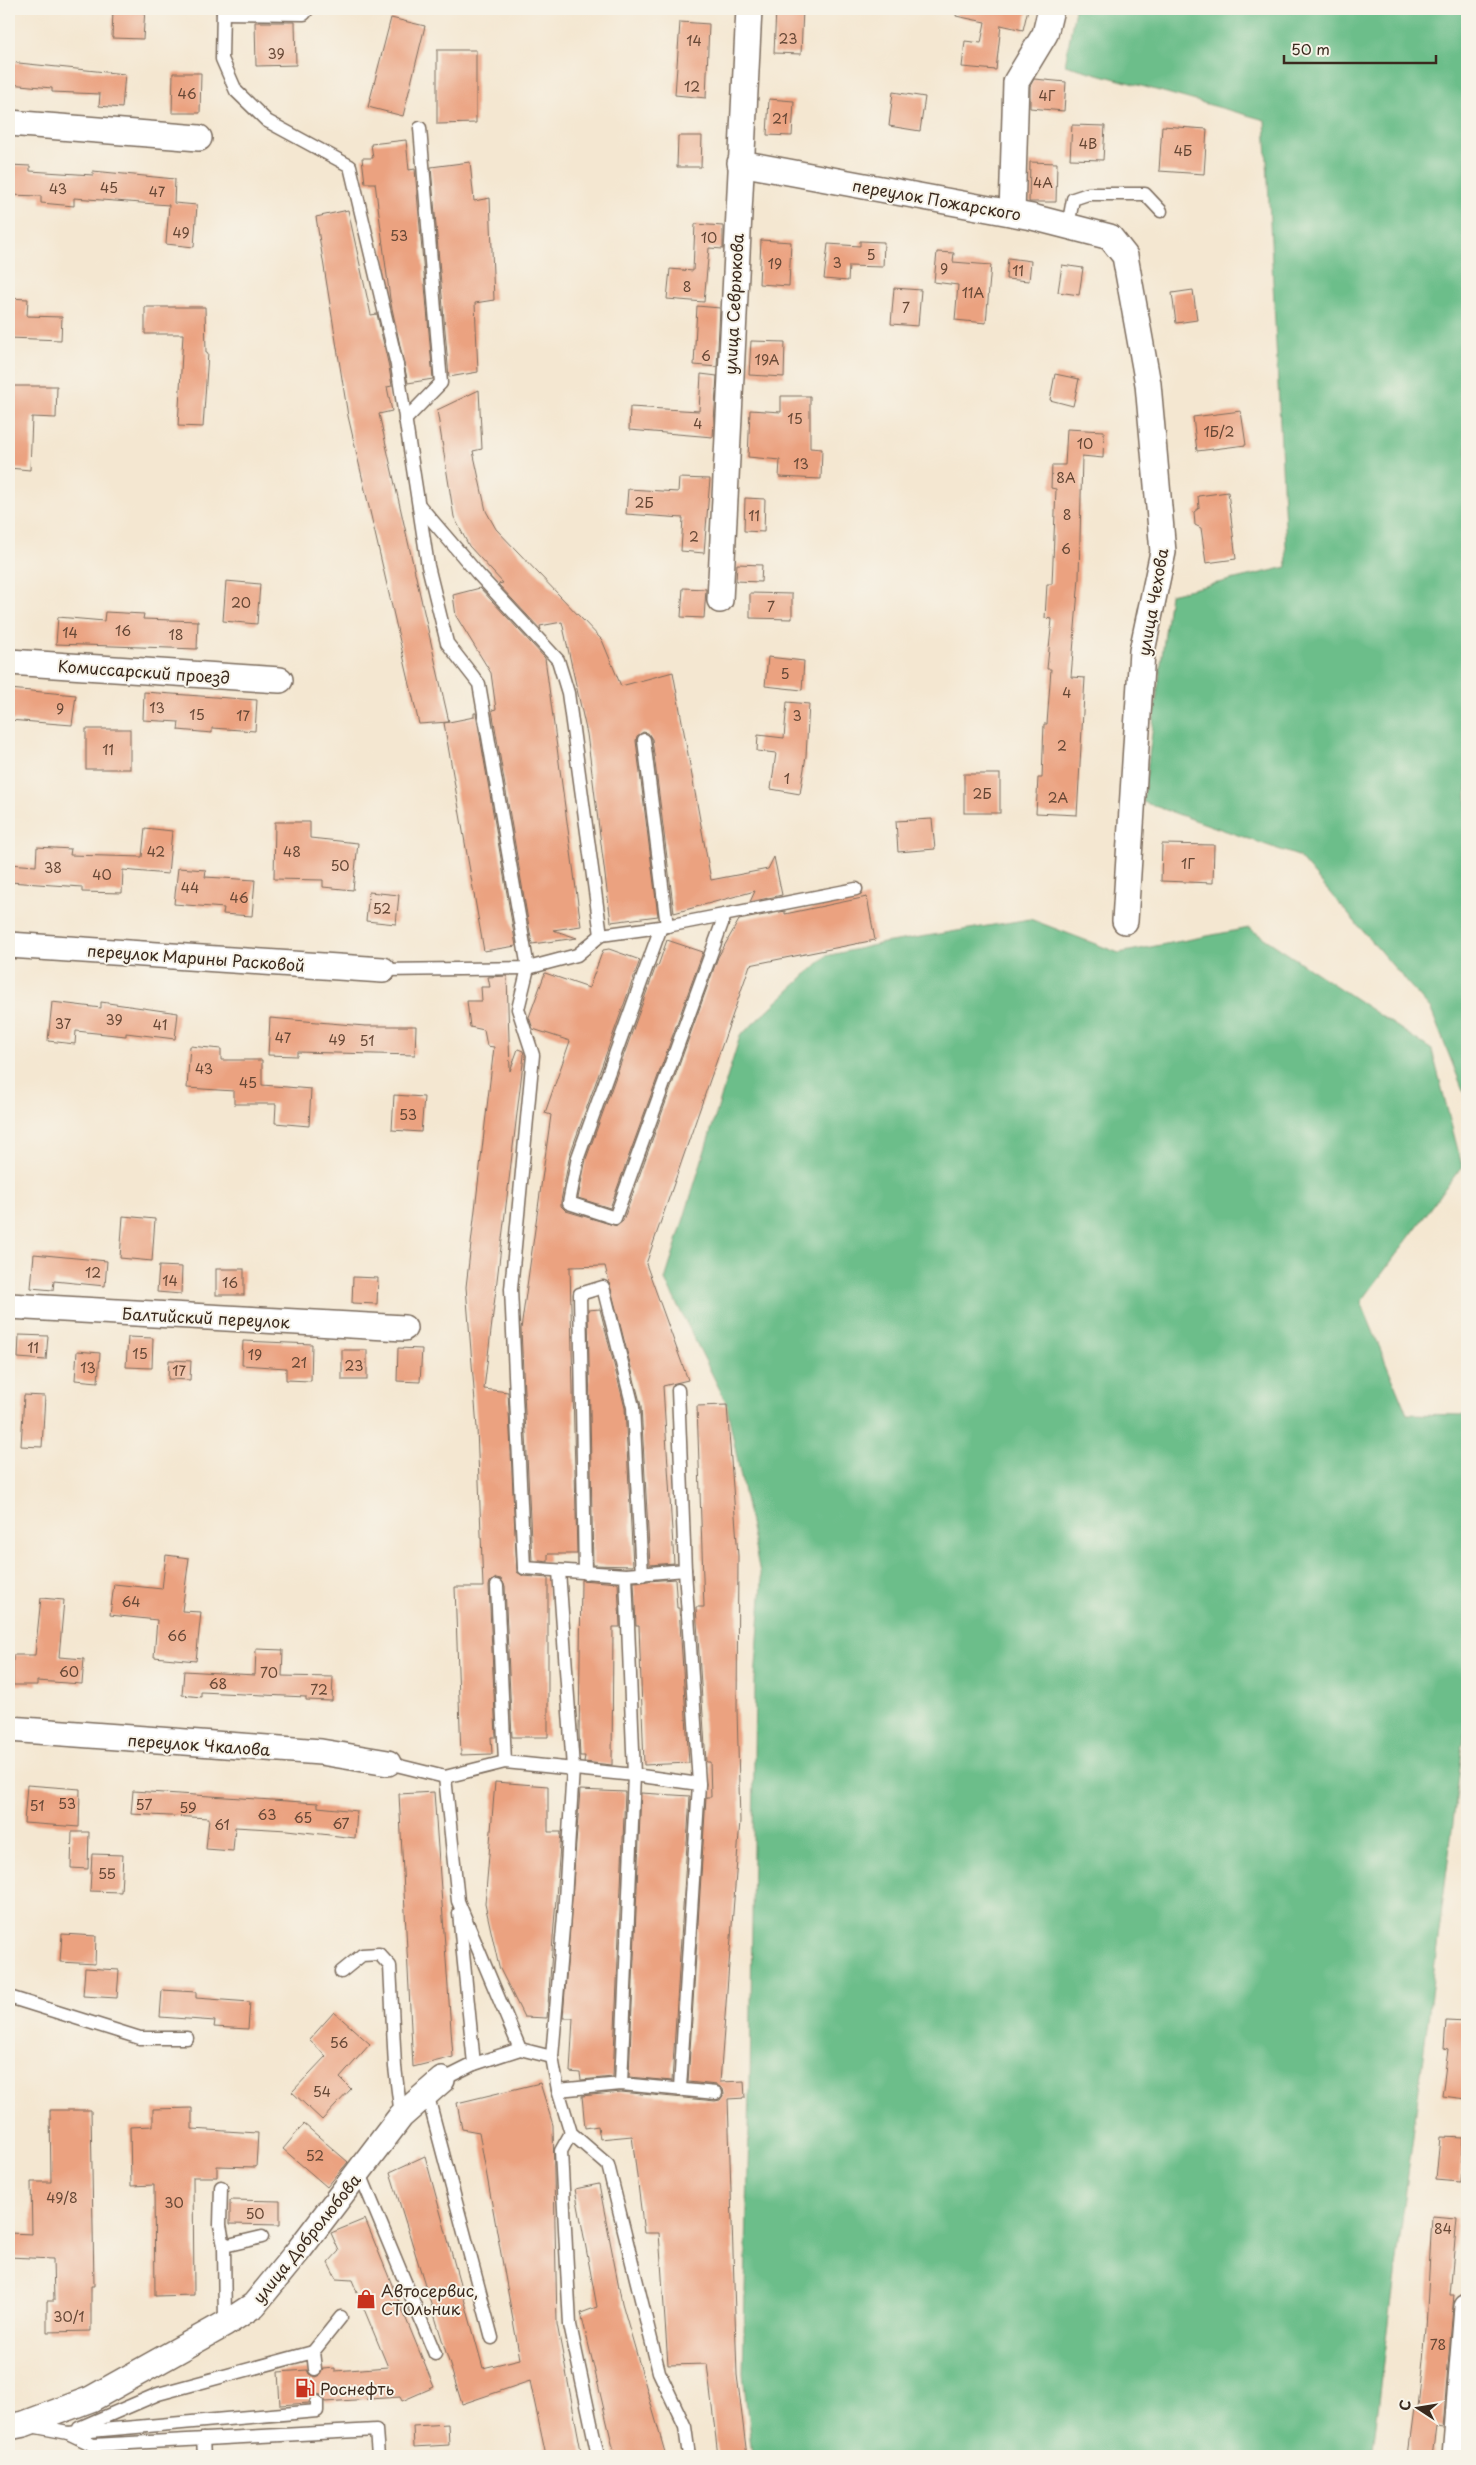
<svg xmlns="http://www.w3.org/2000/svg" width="1476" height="2465" font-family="'Playpen Sans',sans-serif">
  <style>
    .forest { fill: #6cbe8a; stroke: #547454 }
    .building { fill: #eba280 }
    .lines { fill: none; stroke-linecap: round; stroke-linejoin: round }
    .service-casing { stroke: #7c6c5d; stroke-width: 15 }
    .minor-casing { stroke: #7c6c5d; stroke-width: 28 }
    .service { stroke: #fff; stroke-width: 12 }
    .minor { stroke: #fff; stroke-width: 25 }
    .labels { text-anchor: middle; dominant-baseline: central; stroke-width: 4; stroke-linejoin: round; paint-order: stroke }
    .number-label { font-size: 14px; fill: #674836 }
    .street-label { font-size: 16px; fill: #3b2a1e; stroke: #f7f3e8 }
    .poi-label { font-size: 16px; fill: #3b2a1e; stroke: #f7f3e8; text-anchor: start }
  </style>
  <rect width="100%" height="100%" fill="#f7f3e8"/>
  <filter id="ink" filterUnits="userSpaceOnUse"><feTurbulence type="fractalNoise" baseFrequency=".02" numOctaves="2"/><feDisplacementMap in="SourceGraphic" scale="10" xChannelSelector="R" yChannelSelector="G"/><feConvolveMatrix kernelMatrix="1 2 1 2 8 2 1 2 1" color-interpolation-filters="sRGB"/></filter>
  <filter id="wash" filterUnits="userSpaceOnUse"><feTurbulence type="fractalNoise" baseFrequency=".0096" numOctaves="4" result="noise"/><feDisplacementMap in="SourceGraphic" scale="20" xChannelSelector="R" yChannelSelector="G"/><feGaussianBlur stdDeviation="1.12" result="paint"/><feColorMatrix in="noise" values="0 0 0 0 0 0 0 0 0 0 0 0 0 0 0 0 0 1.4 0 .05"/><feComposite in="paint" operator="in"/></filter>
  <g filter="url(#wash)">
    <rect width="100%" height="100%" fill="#f4e7d1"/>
    <g class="forest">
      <path d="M1075 9H1467V1100L1431 1010 1298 856 1143 802 1170 594 1287 567 1265 120 1065 65Z"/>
      <path d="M1030 919 1119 953 1249 928 1432 1050 1462 1166 1361 1302 1407 1414 1467 1415V1713L1372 2456H752L743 2373 750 2088 755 1680 762 1583 726 1402 665 1280 740 1036 826 956 884 943Z"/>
    </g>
    <g id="blocks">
      <g class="building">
        <path d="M113 9H145L143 39 112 38Z"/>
        <path d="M776 9H803L801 54 774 53Z"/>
        <path d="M957 9H1028L1023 30 1001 25 996 70 962 67 965 41 981 43 985 22 956 16Z"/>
        <path d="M391 18 425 26 403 116 368 107Z"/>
        <path d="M255 22H295L296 65 256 66Z"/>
        <path d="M680 22 709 24 706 98 675 95Z"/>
        <path d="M437 50H476V123L437 124Z"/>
        <path d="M9 62 125 74 122 108 99 106 100 94 52 92V88L9 84Z"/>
        <path d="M173 73H201L200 113H172Z"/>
        <path d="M1034 79 1066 82 1064 111 1030 108V86Z"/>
        <path d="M893 92 925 97 920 131 889 126Z"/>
        <path d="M769 99 794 101 792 136 767 135Z"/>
        <path d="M1072 125 1105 126 1103 160 1070 159Z"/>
        <path d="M1162 126 1207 129 1204 174 1159 171Z"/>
        <path d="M678 136H702L701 167H677Z"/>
        <path d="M406 140 409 170 415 169 433 379 408 383 390 299 375 183H365L362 158H373L371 144Z"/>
        <path d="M470 162 474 201 490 198 494 300 475 303 478 372 449 377 431 167Z"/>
        <path d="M1030 162 1057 163 1056 202H1029Z"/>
        <path d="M9 165 30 166V171L93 175V171L175 179 174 203 197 205 194 247 166 244 169 205 74 198V206L41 203V196L9 195Z"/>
        <path d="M348 210 371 315 377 314 389 367 392 386 387 387 392 411 379 414 449 722 419 724 348 416 316 217Z"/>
        <path d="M695 224 723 226V249L709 248 704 302 667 299 670 269 693 271Z"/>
        <path d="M761 240 791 242 789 286 759 284Z"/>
        <path d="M860 241 884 242 883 267 849 266 848 281 824 279 828 244 860 246Z"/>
        <path d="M937 252 954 253 953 262 991 265 986 323 955 320 958 285 934 282Z"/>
        <path d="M1008 258 1031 261 1029 281 1006 279Z"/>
        <path d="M1062 265 1083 268 1079 295 1058 292Z"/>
        <path d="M894 288 921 290 918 326 891 324Z"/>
        <path d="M1193 290 1197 320 1176 323 1172 293Z"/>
        <path d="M9 298 28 299 27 316 62 317 61 340 9 338Z"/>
        <path d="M697 306 720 308 717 367 694 365Z"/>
        <path d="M145 307H205L206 353H208L203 427 178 426 183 334H145Z"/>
        <path d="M751 341 785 342 784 377 749 375Z"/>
        <path d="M701 374 717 376 713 437 629 430 630 407 699 411Z"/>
        <path d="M1055 374 1079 379 1073 406 1050 400Z"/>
        <path d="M9 386H57L56 418 32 417 30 470 9 468Z"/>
        <path d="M479 390 482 449 473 451 486 511 496 529 602 640 621 686 673 672 711 880 768 869 774 857 782 895 750 902 755 891 674 913 652 739 648 733 643 732 637 736 636 741 658 916 611 922 587 734 562 622 540 626 541 630 498 584 503 583 469 546 454 517 437 410Z"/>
        <path d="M781 396H810V448L822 449 821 479 779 477 780 460 748 457 750 410 781 412Z"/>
        <path d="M1241 411 1246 445 1197 451 1193 417Z"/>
        <path d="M1067 429 1104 431 1103 458 1082 456 1079 578 1071 677 1085 678 1077 815 1036 813 1038 778H1042L1044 724H1047L1051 669H1047L1052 619 1045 618 1047 584H1052L1056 489 1051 488 1052 465H1065Z"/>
        <path d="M679 478 710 479 704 553 681 551 683 518 626 514 628 489 678 492Z"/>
        <path d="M1228 492 1236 559 1206 563 1201 528 1195 525 1194 512 1199 508 1198 496Z"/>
        <path d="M745 498 765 499 764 532 744 531Z"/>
        <path d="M737 564 762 565 761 582 736 581Z"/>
        <path d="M226 581 260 584 257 624 223 621Z"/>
        <path d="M480 588 545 658 581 926 553 930 577 938 532 944 492 710 496 709 491 673 456 616 453 595Z"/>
        <path d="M683 588 706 589 704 618 681 617Z"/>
        <path d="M750 593 792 594V619L750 618Z"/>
        <path d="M105 612 144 614 143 619 198 621 197 649 56 644 58 617 104 621Z"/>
        <path d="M768 657 804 661 802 690 765 686Z"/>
        <path d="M9 689 76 695 72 725 9 720Z"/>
        <path d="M144 692 257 700 255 731 212 728V733L178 730 179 722 143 720Z"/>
        <path d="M787 702 809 704 806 756 800 794 771 789 776 753 757 751 758 735 784 738Z"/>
        <path d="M474 713H476L516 946 484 951 444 723 474 717Z"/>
        <rect x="86" y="729" width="44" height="40"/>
        <rect x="964" y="774" width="36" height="39"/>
        <path d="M932 819 935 849 898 852 896 821Z"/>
        <path d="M275 822H310V838L358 843 353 890 323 887V880L274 879Z"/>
        <path d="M145 828 172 831 168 874 123 870 122 893 82 892V887L9 882V864L36 866 37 847 71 849 70 855 142 857Z"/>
        <path d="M1162 844 1214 845 1213 883 1161 881Z"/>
        <path d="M178 868 206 870 205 877 255 880 252 916 223 914 224 908 174 904Z"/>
        <path d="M369 892 399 895 396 924 366 921Z"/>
        <path d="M867 897 875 940 750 965 646 1264 688 1380 663 1386 674 1563 650 1565 641 1406 605 1266 570 1267 577 1554H548V1562L532 1560 521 1329 551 1115 545 1113 570 1041 533 1029 529 1017 545 973 589 988 603 950 609 949 640 960 570 1154 561 1201V1206L566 1211 617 1226 623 1221 718 957 739 920 785 911V914Z"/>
        <path d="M667 940 703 952 610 1208 578 1198 586 1159 656 966H658Z"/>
        <path d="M507 976 510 1071 518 1049 523 1051 524 1055 484 1389 508 1392 517 1572 523 1576 548 1578V1737H512L505 1586 501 1579 496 1578 490 1582 489 1586 496 1737H491L492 1754 461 1755 455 1587H483L477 1428 466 1287 494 1047 487 1046 484 1030 470 1027 467 1001H482L481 987H490L488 977Z"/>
        <path d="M52 1002 101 1008V1002L178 1013 175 1039 126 1033V1036L76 1031 75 1044 48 1041Z"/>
        <path d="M270 1018 365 1026H416L415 1055 297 1052V1056L268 1055Z"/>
        <path d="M190 1046 221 1049V1060H262V1085L311 1089 309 1126 275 1123 276 1104H234V1091L187 1088Z"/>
        <path d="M394 1095 424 1097 421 1132 392 1130Z"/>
        <path d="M123 1216 155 1219 152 1261 120 1258Z"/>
        <path d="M34 1254 107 1261 105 1286 54 1281 53 1290 31 1288Z"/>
        <path d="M159 1266 182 1267 181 1294 157 1292Z"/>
        <rect x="216" y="1269" width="28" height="26"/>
        <path d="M353 1277 378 1278 377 1304 352 1303Z"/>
        <path d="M600 1309 625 1408 633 1566 593 1565 588 1310Z"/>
        <path d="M19 1335 48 1336 46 1360 18 1358Z"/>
        <path d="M128 1337 153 1338 152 1368 126 1367Z"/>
        <path d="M243 1341 312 1344 311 1381 286 1380V1368L242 1365Z"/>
        <path d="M398 1348 422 1349 420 1382 397 1381Z"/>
        <rect x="342" y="1350" width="25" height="30"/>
        <path d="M77 1351 100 1353 98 1382 75 1380Z"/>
        <path d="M169 1360 191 1361 190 1380 168 1379Z"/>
        <path d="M24 1395 45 1396 42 1447 21 1446Z"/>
        <path d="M727 1405 738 1556 737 1710 740 1821 720 2082 744 2081 745 2098 728 2099 737 2375 747 2456H718L707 2364 668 2365 659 2233H644L632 2136 600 2139 598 2126 585 2128 582 2096 621 2092 715 2101 720 2100 724 2094 723 2089 717 2085 688 2082 706 1797H711L710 1762H706L696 1607H704L697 1406Z"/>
        <path d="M166 1555 189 1558 182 1611 201 1612 196 1661 154 1657 157 1620 110 1615 114 1584 162 1589Z"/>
        <path d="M675 1579 677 1608H679L689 1763 644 1765 639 1626H636L634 1582Z"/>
        <path d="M581 1580 618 1583 620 1627H613L612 1765 584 1762 585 1756H580L579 1733Z"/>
        <path d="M41 1598 64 1600 59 1657 84 1659 82 1684 37 1681V1685H13V1655H35Z"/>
        <path d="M256 1649 283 1650 282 1676 333 1677 332 1701 306 1700V1697L201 1692V1697L182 1695 184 1671 255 1675Z"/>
        <path d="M495 1782 548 1786V1832H561L547 2018 524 2017 499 1967 485 1904Z"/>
        <path d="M27 1785 80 1789 79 1827 24 1823Z"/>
        <path d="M580 1790 625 1792 613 2077 581 2080 580 2073 570 2072 573 2018H563Z"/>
        <path d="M133 1791 318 1803V1807L357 1811 355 1838 287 1830 235 1827 233 1851 206 1849 209 1818 131 1814Z"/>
        <path d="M434 1792 453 2057 413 2067 399 1794Z"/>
        <path d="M641 1793 690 1796 672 2081 629 2077Z"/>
        <path d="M72 1832H89L88 1869 71 1868Z"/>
        <path d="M92 1854 123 1855 121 1892 90 1891Z"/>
        <path d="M62 1934 96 1936 95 1964 60 1962Z"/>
        <path d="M85 1968 119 1970 117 1998 83 1996Z"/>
        <path d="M162 1990 196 1992V1998L250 2002 248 2029 214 2027 215 2021 160 2017Z"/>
        <path d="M334 2012 370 2044 340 2078 351 2089 322 2120 292 2092 326 2056 309 2040Z"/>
        <path d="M1446 2021 1467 2022 1466 2099 1442 2096 1448 2049 1444 2048Z"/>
        <path d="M540 2083 553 2125 557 2324 582 2456H546L530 2381 462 2404 390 2172 425 2156 483 2368 520 2359 479 2132 462 2129 457 2103Z"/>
        <path d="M192 2108V2129L258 2133 256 2167 217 2166V2177H193L194 2295 155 2296 154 2185 131 2186 130 2127 153 2126V2109Z"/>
        <path d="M50 2110H91L94 2286H91V2331L47 2332V2301H54L53 2259 9 2257V2233L32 2234 31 2182H51Z"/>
        <path d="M304 2124 348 2162 327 2187 283 2149Z"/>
        <path d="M1440 2137 1464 2138 1460 2182 1436 2180Z"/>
        <path d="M599 2184 622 2303 666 2456H615L581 2313 597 2307 575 2189Z"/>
        <path d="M230 2200 280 2201V2225L230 2224Z"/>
        <path d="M1432 2216 1457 2218 1450 2294H1454L1443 2427 1436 2426 1432 2456H1408L1414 2409H1418L1426 2329Z"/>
        <path d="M365 2219 434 2387 402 2401 400 2397 325 2402 321 2395 317 2394 310 2398 309 2403 280 2405 278 2372 307 2370 309 2374 315 2377 320 2375 323 2369 335 2368V2371L388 2367 352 2280 336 2279 328 2263 339 2251 331 2233Z"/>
        <path d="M448 2424 449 2445 414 2447 413 2426Z"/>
      </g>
    </g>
  </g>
  <g filter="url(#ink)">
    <use href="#blocks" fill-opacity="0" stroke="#7c6c5d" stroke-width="1"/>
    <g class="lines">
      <defs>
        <g id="service">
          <path d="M223 9 222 59 236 91 267 121 350 166 397 365 428 566 447 643 479 684 528 968 518 1009 533 1055 511 1289 524 1568 626 1575 685 1570 678 1390"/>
          <path d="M223 13 304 14 308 9"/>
          <path d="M1068 226 1073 199 1088 194H1145L1161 211"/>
          <path d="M405 420 441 383 420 128"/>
          <path d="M419 505 478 574 558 660 568 693 601 935"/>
          <path d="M644 740 667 926"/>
          <path d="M661 927 578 1157 569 1203 615 1218 725 915"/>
          <path d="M383 970 528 968 577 955 601 935 667 926 856 889"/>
          <path d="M685 1570 699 1784"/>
          <path d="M559 1571 573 1768 564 1916 552 2057 558 2090 571 2133 608 2165 659 2372 685 2427 689 2456"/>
          <path d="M585 1573 580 1294 603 1287 633 1407 642 1575"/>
          <path d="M497 1586 505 1762"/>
          <path d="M388 1763 445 1777 505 1762 634 1775 699 1784 680 2088"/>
          <path d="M445 1777 458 1901 520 2049"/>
          <path d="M459 1913 474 2064"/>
          <path d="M341 1972 362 1955 379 1954 390 1966 395 2067 401 2116"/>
          <path d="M9 1997 140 2038H187"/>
          <path d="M442 2080 474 2064 520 2049 552 2057"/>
          <path d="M621 2084 634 1775 626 1575"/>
          <path d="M558 2090 621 2084 716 2093"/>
          <path d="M427 2093 492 2338"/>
          <path d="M571 2133 561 2151 570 2325 598 2456"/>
          <path d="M359 2171 435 2354"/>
          <path d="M221 2187 220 2225 224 2246 225 2324"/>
          <path d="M224 2246 262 2237"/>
          <path d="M313 2352 341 2317"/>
          <path d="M31 2426 68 2433 317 2411V2402"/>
          <path d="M79 2428 158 2394 313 2352 315 2369"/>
          <path d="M68 2433 93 2445 96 2456"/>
          <path d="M203 2439 204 2456"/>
          <path d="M93 2445 376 2430 378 2456"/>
        </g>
        <g id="minor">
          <path d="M9 123 199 138"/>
          <path d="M740 163 1032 217 1110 237 1125 256 1148 384 1163 552 1142 651 1125 921"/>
          <path d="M1012 213 1016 82 1045 34 1051 9"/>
          <path d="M720 600 749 9"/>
          <path d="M9 662 280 680"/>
          <path d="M9 945 383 970"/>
          <path d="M9 1306 404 1328"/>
          <path d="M9 1729 321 1752 388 1763"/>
          <path d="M9 2427 24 2424 91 2399 225 2324 254 2305 299 2250 401 2116 442 2080"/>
          <path d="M1455 2456 1467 2307"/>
        </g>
      </defs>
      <use href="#service" class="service-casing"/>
      <use href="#minor" class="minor-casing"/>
      <use href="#service" class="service"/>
      <use href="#minor" class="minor"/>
    </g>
  </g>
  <defs>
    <symbol id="shop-bare" viewBox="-9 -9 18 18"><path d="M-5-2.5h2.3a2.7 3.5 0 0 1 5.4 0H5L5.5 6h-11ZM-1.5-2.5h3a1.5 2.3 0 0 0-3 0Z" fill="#c8321e" stroke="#f7f3e8" stroke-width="2.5" paint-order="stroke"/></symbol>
    <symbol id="fuel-bare" viewBox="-9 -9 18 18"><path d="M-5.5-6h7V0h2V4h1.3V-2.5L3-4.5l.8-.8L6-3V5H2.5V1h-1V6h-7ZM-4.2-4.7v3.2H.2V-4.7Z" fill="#c8321e" stroke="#f7f3e8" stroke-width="2.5" paint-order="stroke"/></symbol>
  </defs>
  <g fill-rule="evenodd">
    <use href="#shop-bare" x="352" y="2285" width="28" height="28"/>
    <use href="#fuel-bare" x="291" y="2374" width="28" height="28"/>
  </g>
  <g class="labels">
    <g class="number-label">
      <text x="788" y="38">23</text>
      <text x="694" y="40">14</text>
      <text x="276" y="53">39</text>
      <text x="692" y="86">12</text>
      <text x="187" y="93">46</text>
      <text x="1047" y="95">4Г</text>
      <text x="780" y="118">21</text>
      <text x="1088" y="143">4В</text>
      <text x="1183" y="150">4Б</text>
      <text x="1043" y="182">4А</text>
      <text x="109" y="187">45</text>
      <text x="58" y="188">43</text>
      <text x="157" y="191">47</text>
      <text x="181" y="232">49</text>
      <text x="399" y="235">53</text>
      <text x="709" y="237">10</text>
      <text x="871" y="254">5</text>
      <text x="837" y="262">3</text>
      <text x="775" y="263">19</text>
      <text x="944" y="268">9</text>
      <text x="1018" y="270">11</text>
      <text x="687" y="286">8</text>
      <text x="973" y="292">11А</text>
      <text x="906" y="307">7</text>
      <text x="706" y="355">6</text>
      <text x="767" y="359">19А</text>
      <text x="795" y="418">15</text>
      <text x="698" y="423">4</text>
      <text x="1219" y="431">1Б/2</text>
      <text x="1085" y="443">10</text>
      <text x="801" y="463">13</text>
      <text x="1066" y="477">8А</text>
      <text x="644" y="502">2Б</text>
      <text x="1067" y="514">8</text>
      <text x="754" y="515">11</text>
      <text x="694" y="536">2</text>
      <text x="1066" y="548">6</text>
      <text x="241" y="602">20</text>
      <text x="771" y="606">7</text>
      <text x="123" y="630">16</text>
      <text x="70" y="632">14</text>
      <text x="176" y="634">18</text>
      <text x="785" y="673">5</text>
      <text x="1067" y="692">4</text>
      <text x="157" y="707">13</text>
      <text x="60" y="708">9</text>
      <text x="197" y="714">15</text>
      <text x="243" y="715">17</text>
      <text x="797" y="715">3</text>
      <text x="1062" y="745">2</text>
      <text x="108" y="749">11</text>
      <text x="787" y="778">1</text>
      <text x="982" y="793">2Б</text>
      <text x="1058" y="797">2А</text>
      <text x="156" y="851">42</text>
      <text x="292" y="851">48</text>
      <text x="1188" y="863">1Г</text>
      <text x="340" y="865">50</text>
      <text x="53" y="867">38</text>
      <text x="102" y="874">40</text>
      <text x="190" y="887">44</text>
      <text x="239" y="897">46</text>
      <text x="382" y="908">52</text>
      <text x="114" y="1019">39</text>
      <text x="63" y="1023">37</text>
      <text x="160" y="1024">41</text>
      <text x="283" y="1037">47</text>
      <text x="337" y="1039">49</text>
      <text x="367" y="1040">51</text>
      <text x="204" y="1068">43</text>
      <text x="248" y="1082">45</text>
      <text x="408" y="1114">53</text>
      <text x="93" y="1272">12</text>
      <text x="170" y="1280">14</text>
      <text x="230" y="1282">16</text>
      <text x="33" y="1347">11</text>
      <text x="140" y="1353">15</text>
      <text x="255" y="1354">19</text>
      <text x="299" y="1362">21</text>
      <text x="354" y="1365">23</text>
      <text x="88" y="1367">13</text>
      <text x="179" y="1370">17</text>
      <text x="131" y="1601">64</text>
      <text x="177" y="1635">66</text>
      <text x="69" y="1671">60</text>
      <text x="269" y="1672">70</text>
      <text x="218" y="1683">68</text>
      <text x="319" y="1689">72</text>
      <text x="67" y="1803">53</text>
      <text x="144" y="1804">57</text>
      <text x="37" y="1805">51</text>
      <text x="188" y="1807">59</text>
      <text x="267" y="1814">63</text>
      <text x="303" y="1817">65</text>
      <text x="341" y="1823">67</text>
      <text x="222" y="1824">61</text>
      <text x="107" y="1873">55</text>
      <text x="339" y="2042">56</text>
      <text x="322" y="2091">54</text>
      <text x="315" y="2155">52</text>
      <text x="62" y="2197">49/8</text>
      <text x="174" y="2202">30</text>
      <text x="255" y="2213">50</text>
      <text x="1443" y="2228">84</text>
      <text x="69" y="2316">30/1</text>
      <text x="1438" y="2344">78</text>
    </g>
    <g class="street-label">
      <text transform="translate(937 199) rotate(10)">переулок Пожарского</text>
      <text transform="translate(733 304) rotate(-87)">улица Севрюкова</text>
      <text transform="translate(1152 602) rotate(-80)">улица Чехова</text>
      <text transform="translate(144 671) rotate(4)">Комиссарский проезд</text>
      <text transform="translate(196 957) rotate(4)">переулок Марины Расковой</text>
      <text transform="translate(206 1317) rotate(3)">Балтийский переулок</text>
      <text transform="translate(199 1744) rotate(4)">переулок Чкалова</text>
      <text transform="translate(306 2238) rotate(-51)">улица Добролюбова</text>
    </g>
    <g class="poi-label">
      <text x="381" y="2290">Автосервис,<tspan x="381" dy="18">СТОльник</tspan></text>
      <text x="320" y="2388">Роснефть</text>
    </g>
  </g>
  <rect width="1476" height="2465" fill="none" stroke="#f7f3e8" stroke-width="30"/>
  <g transform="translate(1418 2408) rotate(282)" stroke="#f7f3e8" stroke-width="4" paint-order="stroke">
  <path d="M0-4L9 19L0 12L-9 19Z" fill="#3b2a1e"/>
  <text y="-8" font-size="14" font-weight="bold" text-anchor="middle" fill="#3b2a1e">С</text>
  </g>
  <path d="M1284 55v8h152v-8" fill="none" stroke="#3b2a1e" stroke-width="2.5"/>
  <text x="1291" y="55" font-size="15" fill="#3b2a1e" stroke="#f7f3e8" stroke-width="4" paint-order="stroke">50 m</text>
</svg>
